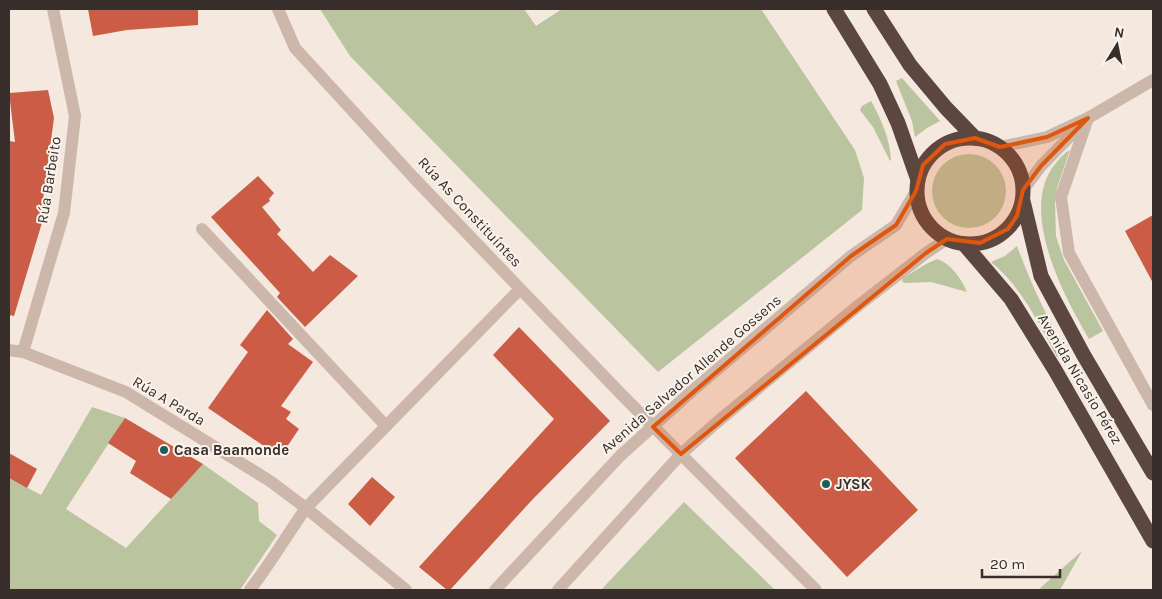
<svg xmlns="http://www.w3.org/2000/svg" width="1162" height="599" font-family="Karla,sans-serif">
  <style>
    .green { fill: #bac49e }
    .building { fill: #cb5d46 }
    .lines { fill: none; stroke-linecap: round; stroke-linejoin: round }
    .minor { stroke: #cdb7aa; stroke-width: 12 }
    .highway { stroke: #5b4740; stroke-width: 15 }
    .marked { fill: #df570e; fill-opacity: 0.2; stroke: #df570e; stroke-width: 4; stroke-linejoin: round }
    .poi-dot { fill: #1d5e5d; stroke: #fbf3ec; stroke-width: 2 }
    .labels { text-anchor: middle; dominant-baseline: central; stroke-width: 4; stroke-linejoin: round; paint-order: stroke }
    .street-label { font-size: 15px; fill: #3a2e2a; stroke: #fbf3ec }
    .poi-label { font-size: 15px; font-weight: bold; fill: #3a2e2a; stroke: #fbf3ec; text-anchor: start }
  </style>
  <rect width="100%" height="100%" fill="#f4e8df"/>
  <g class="green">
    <path d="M320 9H524L536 26 562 9H761L855 150 864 178 862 210 658 372 350 56Z"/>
    <path d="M902 78 940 121 927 128 915 137 912 121 896 81Z"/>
    <path d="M871 101C881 119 890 139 891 160L890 161 873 127 860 110 862 106Z"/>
    <path d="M1070 150 1057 188 1055 203 1056 236 1064 260 1103 331 1089 339C1064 296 1017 209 1056 163 1060 158 1064 153 1070 150Z"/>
    <circle cx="969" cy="191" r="37"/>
    <path d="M1017 246C1031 284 1047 318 1067 352L1057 357C1039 324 1021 286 991 262L1005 256Z"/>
    <path d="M937 259C951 263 962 280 967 292L931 282 904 283 902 281 903 278 926 264Z"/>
    <path d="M92 407 125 418 66 509 126 548 203 464 258 503 259 521 277 535 240 590H9V478L41 495Z"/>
    <path d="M684 502 775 590H601Z"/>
    <path d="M1082 551 1060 590H1038Z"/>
  </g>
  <g class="building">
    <path d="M88 9H198V25L127 30 93 36Z"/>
    <path d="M48 90 54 118 41 215 44 216 14 316 9 315V141L15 142 9 93Z"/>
    <path d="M258 176 274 193 269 199 270 201 262 207 281 230 277 234 313 272 330 255 358 276 305 327 277 297 280 293 211 217Z"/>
    <path d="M1153 215V283L1125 231Z"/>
    <path d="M267 310 293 339 288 344 313 362 281 406 291 412 286 419 299 429 280 457 208 408 248 352 240 345Z"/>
    <path d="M519 327 610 421 532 500 450 590H447L419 567 554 419 493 355Z"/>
    <path d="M806 391 918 510 847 577 735 458Z"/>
    <path d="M125 418 203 464 171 499 130 473 136 461 108 443Z"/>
    <path d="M9 453 37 469 27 488 9 478Z"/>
    <path d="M372 477 395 497 370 526 348 504Z"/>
  </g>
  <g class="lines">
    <g class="minor">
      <path d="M278 9 295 48 414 178 621 394 816 590"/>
      <path d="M1088 118 1061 197 1069 253 1153 405"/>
      <path d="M1000 147 1047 137 1088 118 1153 80"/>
      <path d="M1023 190 1041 166 1083 123"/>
      <path d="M202 229 386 426"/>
      <path d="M9 350 23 352 126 392 270 481 306 508 406 590"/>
      <path d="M23 352 64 213 75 116 53 9"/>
      <path d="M250 590C270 564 287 535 306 508L520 289"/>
      <path d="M495 590 620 456 692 391 851 256 896 225 916 191"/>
      <path d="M558 590 681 454 716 423 859 305 926 253 947 239"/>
    </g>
    <g class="highway">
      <path d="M834 9 880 84 898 123 918 180"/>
      <path d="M874 9 910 65 946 108 975 138"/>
      <circle cx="970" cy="191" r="53"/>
      <path d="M1023 201 1041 276 1083 354 1153 473"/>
      <path d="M964 244 1011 299 1055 370 1153 541"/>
    </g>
  </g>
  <path class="marked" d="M1088 118 1041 166 1023 190 1017 216 1008 229 980 243 947 239 926 253 681 454 653 427 851 256 896 225 916 191 923 165 945 144 975 138 1000 147 1047 137Z"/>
  <g class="poi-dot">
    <circle cx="164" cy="450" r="5"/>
    <circle cx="826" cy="484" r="5"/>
  </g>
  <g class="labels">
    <g class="street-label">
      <text transform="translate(49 180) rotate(-81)">Rúa Barbeito</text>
      <text transform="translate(470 212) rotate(47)">Rúa As Constituíntes</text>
      <text transform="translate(691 374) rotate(-41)">Avenida Salvador Allende Gossens</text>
      <text transform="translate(1080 379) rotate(59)">Avenida Nicasio Pérez</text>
      <text transform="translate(169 401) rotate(31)">Rúa A Parda</text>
    </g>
    <g class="poi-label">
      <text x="174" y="450">Casa Baamonde</text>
      <text x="836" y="484">JYSK</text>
    </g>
  </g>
  <rect width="1162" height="599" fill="none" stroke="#3a2e2a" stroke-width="20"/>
  <g transform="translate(1117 45) rotate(10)" stroke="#fbf3ec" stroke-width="4" paint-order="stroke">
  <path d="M0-4L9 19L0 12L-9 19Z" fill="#3a2e2a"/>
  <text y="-8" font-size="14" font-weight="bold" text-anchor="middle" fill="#3a2e2a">N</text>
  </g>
  <path d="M982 569v8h78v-8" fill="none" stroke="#3a2e2a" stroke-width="2.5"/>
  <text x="990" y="569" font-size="15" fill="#3a2e2a" stroke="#fbf3ec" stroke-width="4" paint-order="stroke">20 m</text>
</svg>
